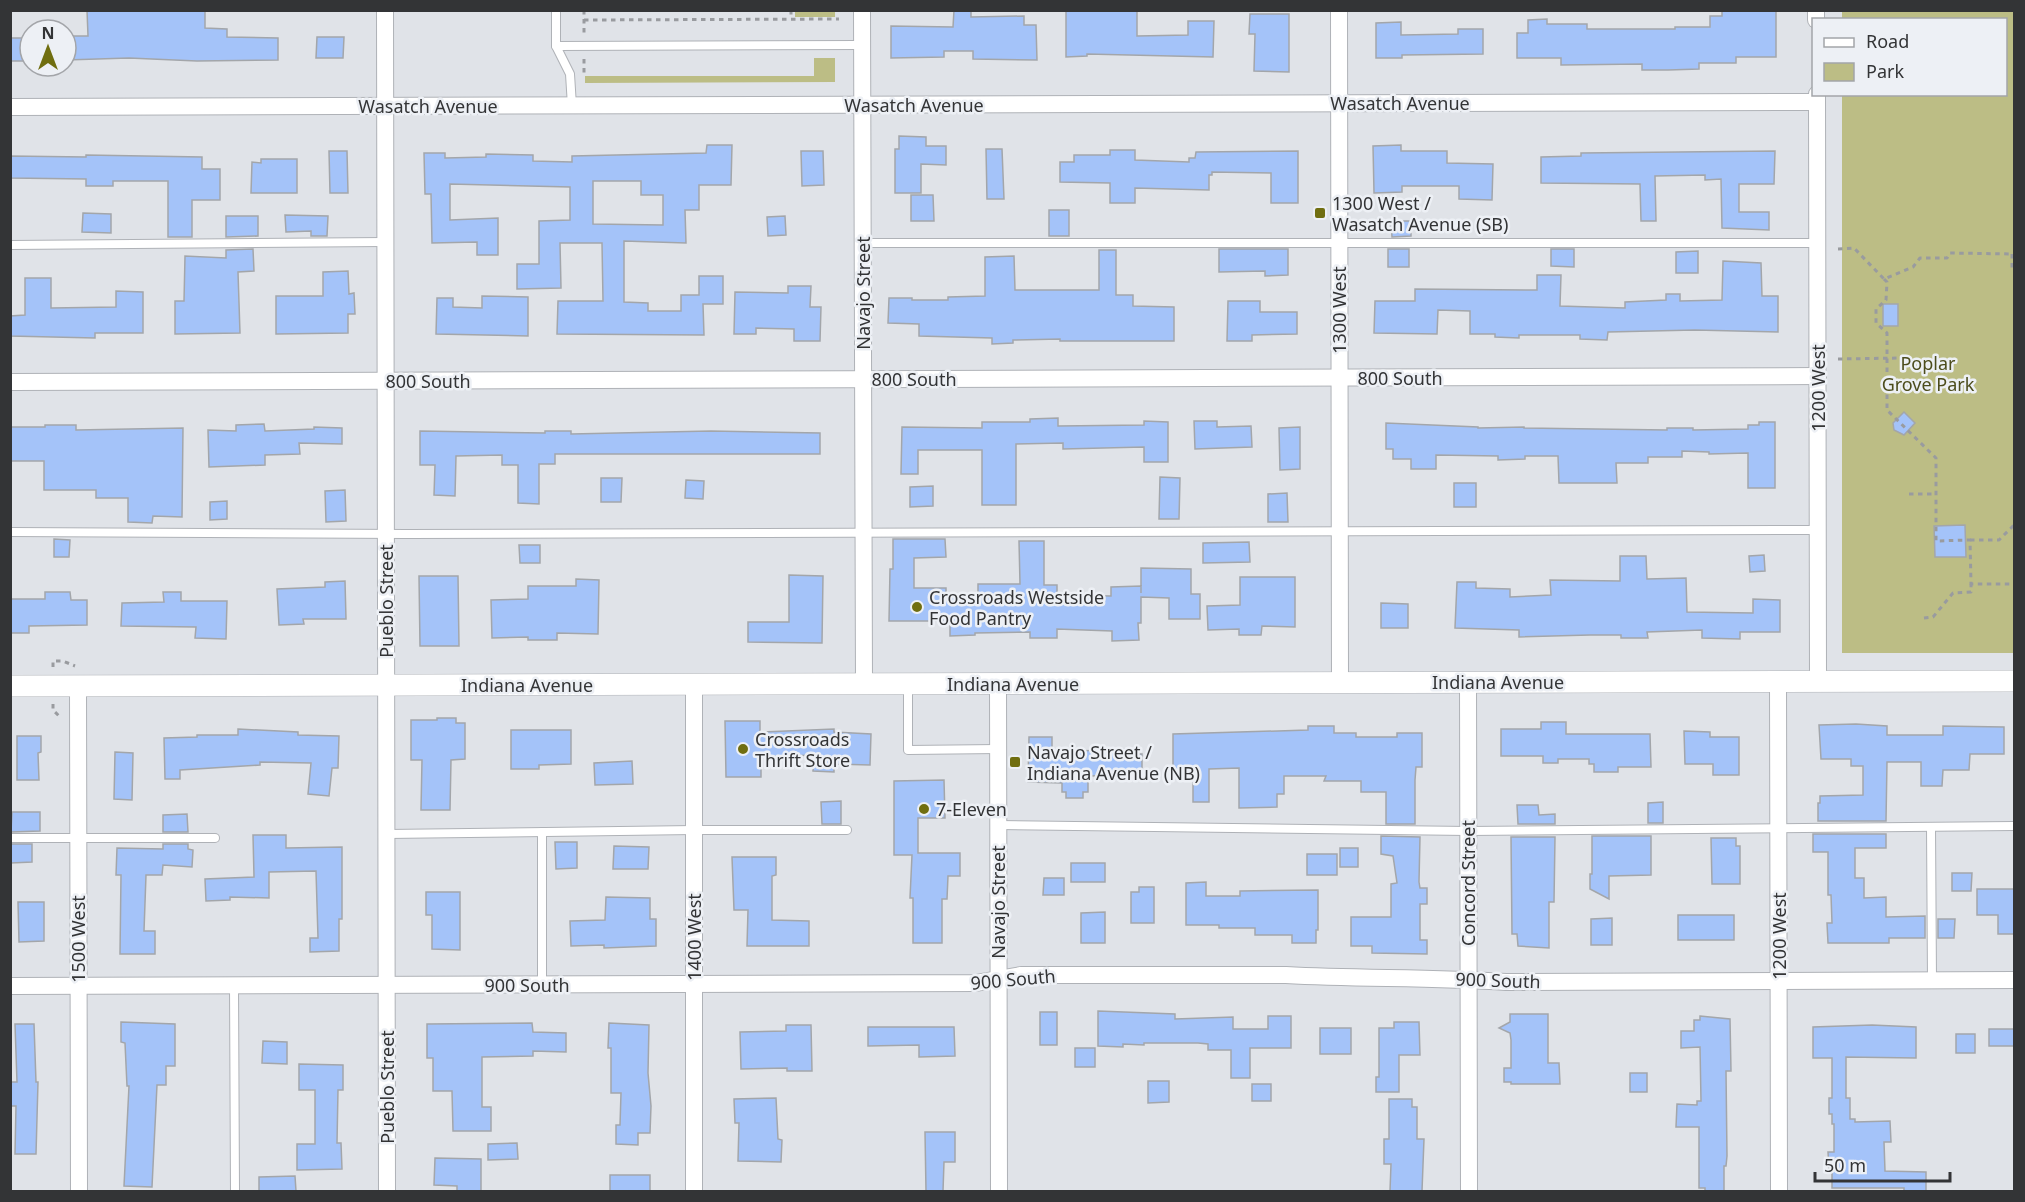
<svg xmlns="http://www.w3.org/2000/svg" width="2025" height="1202" font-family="'Noto Sans',sans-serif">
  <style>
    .green { fill: #bcbd85 }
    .building { fill: #a4c3f9; stroke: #a3a6aa; stroke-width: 1.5; fill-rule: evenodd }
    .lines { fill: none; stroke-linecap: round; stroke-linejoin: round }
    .service-casing { stroke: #afb2b7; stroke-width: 10 }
    .minor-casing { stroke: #afb2b7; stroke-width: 18 }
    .tertiary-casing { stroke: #afb2b7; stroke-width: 22 }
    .path { stroke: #999b9f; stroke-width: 3; stroke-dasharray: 4.5 4.5; stroke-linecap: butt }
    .service { stroke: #fff; stroke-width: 8 }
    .minor { stroke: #fff; stroke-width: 16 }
    .tertiary { stroke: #fff; stroke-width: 21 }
    .poi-dot { fill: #706e10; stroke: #edf0f5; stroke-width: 2 }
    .labels { text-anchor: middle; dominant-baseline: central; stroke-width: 5; stroke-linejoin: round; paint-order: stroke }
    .street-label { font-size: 18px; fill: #333436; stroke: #edf0f5 }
    .poi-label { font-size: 18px; fill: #333436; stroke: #edf0f5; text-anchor: start }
    .park-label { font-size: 18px; fill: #4c4c1c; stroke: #edf0f5 }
  </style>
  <rect width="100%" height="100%" fill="#e0e3e8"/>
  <g class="green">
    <rect x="795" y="11" width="40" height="6"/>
    <path d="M1842 11H2014V653H1842V95L2006 94V20L1842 19Z"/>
    <path d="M814 58H835V82L585 83V76H814Z"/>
  </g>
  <g class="building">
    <path d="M87 10H205V28L227 29V37L278 38V60L197 61 129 58 66 60V36H88Z"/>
    <path d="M954 10H971V17L1024 16V25H1036L1037 60 973 59V51H944V57L891 58V26L953 27Z"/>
    <path d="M1066 10H1137V36L1188 35V21H1214L1213 57 1087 54V56L1066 57Z"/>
    <path d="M1722 10H1776V57H1736V63H1699V69L1668 70H1642V64L1561 65V58H1517V33H1528V20L1547 19V24H1587V29H1675V27H1710V16H1722Z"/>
    <path d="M1250 14H1289V72L1254 71 1255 34H1249Z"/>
    <path d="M1401 22V35L1458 34V29H1483V54L1402 55V58H1376V23Z"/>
    <path d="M317 37H344L343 58H316Z"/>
    <rect x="10" y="38" width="20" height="23"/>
    <path d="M899 136 926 137V146H946V165L921 164V193H895V149H899Z"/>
    <path d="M707 145H732L731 185H699V210H685L686 243 624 241V302L648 303V311H681V295H699V276H723V304H703L704 335 557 334 558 301H603L602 243H560L561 288 517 289V264H539V221L570 220V187L450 184V220L498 218V255H477V242L432 243 431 194H425L424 153H445V158L486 157V154L533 155V161L572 162V156L706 153ZM593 181H641V195H663V225L593 224Z"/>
    <path d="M1401 145V151H1447V163L1493 164 1492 200 1459 199V186H1402V192L1374 193 1373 146Z"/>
    <path d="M986 149H1002L1004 199H987Z"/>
    <path d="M1110 150H1135V160L1189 162V158H1195L1196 152 1298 151V203H1271V173L1212 172V175H1209V190L1135 188V203H1110V183L1060 182V162H1074V155H1110Z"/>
    <path d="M329 151H347L348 193H330Z"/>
    <path d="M801 151H823L824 185 802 186Z"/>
    <path d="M1775 151 1774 184H1739V212H1769V230L1722 228 1721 179 1705 180V175L1655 176 1656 221H1641L1640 184 1541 183V157L1581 156V153Z"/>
    <path d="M86 155 202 157V169H220V200H192V237H168V181H113V186H86V179L10 178V156L86 157Z"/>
    <path d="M261 159H297V193H251L252 162 261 163Z"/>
    <path d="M911 195H933L934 221H911Z"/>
    <rect x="1049" y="210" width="20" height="26"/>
    <path d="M83 213 111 214V233L82 232Z"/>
    <path d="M285 215 328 216 327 236H311V231L286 232Z"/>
    <path d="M226 216H258V236L226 237Z"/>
    <path d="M785 216 786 235 768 236 767 217Z"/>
    <path d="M1391 221H1411V236L1392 237Z"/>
    <path d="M253 249 254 271 238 272 240 333 175 334V301H184L185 256 226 258V250Z"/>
    <path d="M1219 249H1288V275L1265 276V271L1219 272Z"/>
    <rect x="1388" y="249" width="21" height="18"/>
    <path d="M1551 249H1574V267L1551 266Z"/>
    <path d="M1099 250H1116V295H1133V306L1174 307V341H1060V339L1013 340V343L992 344V338L919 336V324L888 323 889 298H912V300H948V297L985 296V257L1014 256 1015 290H1099Z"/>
    <path d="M1698 251V273H1676V252Z"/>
    <path d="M1723 261 1761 263 1762 296H1778V332L1695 330 1608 332 1607 340 1580 339V335H1519V338L1495 337V334H1470V311L1438 310 1437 334 1374 333 1375 301H1415V289L1537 290V275H1561L1560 306 1625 308V302L1666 300V294H1680V301L1722 300Z"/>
    <path d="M348 271 349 294 354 293 355 314H348V333L276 334V296H323V272Z"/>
    <path d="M25 278H51V308L116 307V291L143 292V333H95V338L10 336V316L25 315Z"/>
    <path d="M788 286H811L810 307H821L820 341H794V329L756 328V334H734L735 292 788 293Z"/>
    <path d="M482 296 528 297V336L436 334 437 298H453V307L482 308Z"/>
    <path d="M1228 301H1260V312H1297V334L1252 335V341H1227Z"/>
    <rect x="1883" y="304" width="15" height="22"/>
    <path d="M1904 412 1915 423 1904 435 1894 430 1893 423Z"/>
    <path d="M1058 418V426L1144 425V421L1168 422V462H1144V447L1063 449V443L1016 444V505H982V450H918V474H901L902 427 982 428V422H1030V419Z"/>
    <path d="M1194 421H1217V427L1251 426 1252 447 1195 449Z"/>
    <path d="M1759 422H1775V488H1748V453L1709 454V452L1682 451V457H1648V463H1616L1617 483H1559L1558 456H1525V459L1498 460V456L1436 455V469H1411V459H1393V449H1386V423L1478 427V428L1524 427V428L1667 430V428H1693V430L1748 429V425H1759Z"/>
    <path d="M264 424 265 431 314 429V427L342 428V444L299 443 300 454 265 455V465L209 467 208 430 236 431V425Z"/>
    <path d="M45 425H76V430L183 428 182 517 153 516 152 523 128 522V498H96V490H44V461H10V427H45Z"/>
    <path d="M1300 427V469L1280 470 1279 428Z"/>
    <path d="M420 431 545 433V431H571V434L711 431 820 433V454H555V464H539V504L518 503V465H502V455L456 456 455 496 434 495 435 465H420Z"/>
    <path d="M1160 477 1180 478 1179 519H1159Z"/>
    <path d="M601 478H622L621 502H601Z"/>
    <path d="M686 480 704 481 703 499 685 498Z"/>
    <rect x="1454" y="483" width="22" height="24"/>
    <path d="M933 486V506L910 507V487Z"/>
    <path d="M345 490 346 521 326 522 325 491Z"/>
    <path d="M1287 493 1288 522H1268V494Z"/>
    <path d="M227 501V519L210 520V502Z"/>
    <path d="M1965 525 1966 557H1935L1934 526Z"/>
    <path d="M54 539 70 540 69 557H54Z"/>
    <path d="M893 539H945L946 557 914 558V588H946V596H978V584H1020L1019 541H1044V585H1057V595L1111 596V587L1141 586V593V568L1191 569V594H1200V619H1169V598L1141 597V623H1138L1139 640 1112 641V631L1057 629V638H1030V632L975 633V635L950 636V621H889L890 569H893Z"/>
    <path d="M1249 542 1250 562 1203 563V543Z"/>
    <path d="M519 545H540V563H520Z"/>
    <path d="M1764 555 1765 571 1750 572 1749 556Z"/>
    <path d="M1620 556H1646L1647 579 1686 578 1687 612 1753 613V599L1780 600V632H1740V639L1702 638V630L1647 632 1648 638H1621V635H1590L1519 637V630L1455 628 1457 582H1476V588L1510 589V597L1551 595 1550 580 1620 581Z"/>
    <path d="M789 575 823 576 822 643 748 642V622H789Z"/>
    <path d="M419 576H458L459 646H420Z"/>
    <path d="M1240 577H1295V627L1262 626 1261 635H1239V629L1208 630 1207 606 1240 605Z"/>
    <path d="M576 579 599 580 598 634 557 633V640H528V637L492 638 491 600 528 599V586H576Z"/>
    <path d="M345 581 346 619H303L304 624 279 625 277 589 325 587V582Z"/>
    <path d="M45 592H70L71 600H87V625L29 626V633H10V599H45Z"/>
    <path d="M163 592H181V601H227L226 639 195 638 196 627 121 626 122 603 164 602Z"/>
    <path d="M1381 603 1408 604V628H1381Z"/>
    <path d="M437 718H456V723H465V759L451 760 450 810H421L422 760H411V720H437Z"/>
    <path d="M725 721H760V732L834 729V732L871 734 870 765 834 764V772L813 771V755L761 757V777H726Z"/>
    <path d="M1541 722H1566V734H1650L1651 767H1618V772H1594V764H1589V759H1558V763H1543V756H1501V729H1541Z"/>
    <path d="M1856 724 1887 726V735H1943V726L2004 727V754H1970L1969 770H1943L1942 786H1921V762H1887L1886 821H1818V803H1820V796L1863 795V766H1851V759H1821L1819 725Z"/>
    <path d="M1308 726H1334V733H1356V737H1397V733H1422V767H1416L1415 780V824H1386V792H1361V781H1324L1326 776H1284V794H1277V807L1239 808V768L1209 769V802H1193V776L1173 775V734L1308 730Z"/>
    <path d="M238 729 298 732V735L339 736 338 768H332L329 796 308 794 311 763 260 762V765L180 770V779H165L164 738 197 737V735H238Z"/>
    <path d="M511 730H571V764L539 765V769H511Z"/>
    <path d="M1684 731 1710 732V737H1739V775H1713V764H1685Z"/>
    <path d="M17 736H41V752L38 753 39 780H17Z"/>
    <path d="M1029 737H1052V752L1128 749V754H1142V775L1088 776V792H1083V798H1066V792H1062V783L1028 782Z"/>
    <path d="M115 752 133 753 132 800 114 799Z"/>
    <path d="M632 761 633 784 595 785 594 763Z"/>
    <path d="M944 780 945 818H918V853H960V876H948L947 899H942V943H913V898H910L912 855H894V781Z"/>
    <path d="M841 801V824H822L821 802Z"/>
    <path d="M1663 802V823H1648V803Z"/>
    <path d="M1517 805H1538L1539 815 1555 814V824H1518Z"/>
    <path d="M12 812H40V831L11 832Z"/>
    <path d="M187 814 188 832H163V815Z"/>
    <path d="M1813 834H1886V848H1855V878H1864V898L1886 897V917L1925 916V938H1889V943H1828L1827 923H1832L1831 895H1828V852H1813Z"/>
    <path d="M253 835H286V848L342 847V919H339V951L310 952V938H318L316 871 269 872V898L230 897V900L206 901 205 879 254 877Z"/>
    <path d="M1381 836 1420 837 1419 882 1420 888H1427V904H1420V940H1427V954L1372 953V946H1351V917H1391V884L1397 883 1393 856 1381 854Z"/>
    <path d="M1592 836H1651V875L1609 876V899L1590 889V874H1592Z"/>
    <path d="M1511 837H1555L1554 902H1549V948L1518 946 1517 934H1512Z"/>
    <path d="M1711 838H1736V846H1740V884H1712Z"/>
    <path d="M555 842H577V868L556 869Z"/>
    <path d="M11 844H32V862L11 863Z"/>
    <path d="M163 844H188V849L193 850 192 867 163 865 162 875H146L144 931H155V954H120L121 875H116L117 848 163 849Z"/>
    <path d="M614 846 649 847 648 869H613Z"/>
    <rect x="1340" y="848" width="18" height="19"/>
    <rect x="1307" y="854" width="30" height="21"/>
    <path d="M732 857H776V875L772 876V920L809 921V946H747L748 910H734Z"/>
    <rect x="1071" y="863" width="34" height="19"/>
    <path d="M1952 873H1972L1971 891H1952Z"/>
    <path d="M1044 878H1064V895H1043Z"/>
    <path d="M1206 882V896H1240V891L1318 890V930H1316V943H1292V935H1255V928H1219V925H1186V883Z"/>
    <path d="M1139 887H1154V923H1131V892H1139Z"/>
    <path d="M1977 889H2014V934H1998V915H1977Z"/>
    <path d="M426 892H460V950L432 949V915H426Z"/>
    <path d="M606 897 650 898V919H656V946L604 948V945L571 946 570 921 605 920Z"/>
    <path d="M18 902H44V941L19 942Z"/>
    <path d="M1105 912V943H1081V913Z"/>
    <rect x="1678" y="915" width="56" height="25"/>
    <path d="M1612 918V945H1591V919Z"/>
    <path d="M1938 919H1955L1954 938H1938Z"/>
    <path d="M1098 1011 1175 1014V1019L1233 1017V1029H1268V1016H1291V1048H1250V1078H1231V1050H1208V1044L1198 1043H1144V1045L1123 1044V1047L1098 1046Z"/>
    <rect x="1040" y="1012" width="17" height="33"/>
    <path d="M1510 1014H1548V1063H1559L1560 1084H1511V1082H1504V1068H1511V1040L1510 1033 1499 1028 1510 1022Z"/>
    <path d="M1700 1016 1730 1019 1731 1071H1726L1727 1156 1726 1166H1724V1191H1705V1188H1699V1127H1676L1677 1104 1697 1105V1101H1701L1700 1047 1681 1048V1031H1694V1020H1700Z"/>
    <path d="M121 1022 175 1024V1066H166V1085H157L152 1187 124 1186 129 1086H127L125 1043 121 1042Z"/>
    <path d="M1394 1022H1419L1420 1055H1399V1092H1376V1077H1379V1028H1394Z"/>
    <path d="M532 1023 533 1032 566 1033V1052L533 1051V1056L482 1057V1107H491V1131H453L452 1091H433V1058H427V1024Z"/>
    <path d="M609 1023 649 1025 648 1073 651 1106 650 1133H638V1145L616 1144V1125H620L621 1093H611V1048H608Z"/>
    <path d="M15 1024H34L36 1082H38L36 1154H15L16 1106H10V1082H17Z"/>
    <path d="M786 1025H811L812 1071H787V1068L741 1069 740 1032 786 1031Z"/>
    <path d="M1872 1025 1916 1027V1058L1846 1057V1098H1850V1119H1855V1122L1890 1121 1891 1142H1884L1885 1171 1926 1172V1191H1904V1188H1832V1168H1829L1828 1152H1834V1124H1832V1114H1829V1098H1832V1058H1813V1027Z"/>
    <path d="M868 1027H954L955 1056 919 1057V1045L868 1046Z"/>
    <rect x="1320" y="1028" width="31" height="26"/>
    <rect x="1989" y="1029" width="25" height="17"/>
    <rect x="1956" y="1034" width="19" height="19"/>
    <path d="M263 1041 287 1042V1064L262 1063Z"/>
    <rect x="1075" y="1048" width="20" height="19"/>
    <path d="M299 1064 343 1065V1090H338L337 1143H341L342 1169 297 1170V1144H315V1090H299Z"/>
    <rect x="1630" y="1073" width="17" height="19"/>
    <path d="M1148 1081H1169V1102L1148 1103Z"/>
    <rect x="1252" y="1084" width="19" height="17"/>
    <path d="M776 1098 778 1139 782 1140 781 1162 738 1161 739 1123H735L734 1099Z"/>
    <path d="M1389 1099H1412V1107H1417V1139H1424L1422 1191H1390L1391 1164H1384V1139H1389Z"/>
    <path d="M925 1132H955V1162H944L943 1191H926Z"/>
    <path d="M517 1143 518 1159 488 1160V1144Z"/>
    <path d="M435 1158 481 1159V1191H457V1186L434 1185Z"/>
    <rect x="610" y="1175" width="40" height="16"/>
    <path d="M295 1176 296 1191H259V1177Z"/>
  </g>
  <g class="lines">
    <defs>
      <g id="service">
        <path d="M556 10V46L570 74 572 106"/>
        <path d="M556 46 862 45"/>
        <path d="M863 243H1817"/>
        <path d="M10 245 385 242"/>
        <path d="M10 532 407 534 1818 530"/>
        <path d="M908 685V750L998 749"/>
        <path d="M998 825 1468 831 2014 826"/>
        <path d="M1931 827 1932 981"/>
        <path d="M387 834 694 830H847"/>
        <path d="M10 838H215"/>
        <path d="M234 985 235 1192"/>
        <path d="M542 985V832"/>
      </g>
      <g id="minor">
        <path d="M385 10 387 1192"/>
        <path d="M862 10 864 684"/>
        <path d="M1339 10 1340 682"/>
        <path d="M1816 10V20"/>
        <path d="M1817 94 1818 681"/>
        <path d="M10 107 1817 102"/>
        <path d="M10 382 1818 376"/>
        <path d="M1778 681 1779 1192"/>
        <path d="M1468 682 1469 1192"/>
        <path d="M998 684 999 1192"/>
        <path d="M694 685V1190"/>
        <path d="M78 686 79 1192"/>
        <path d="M10 986 976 983 1021 975H1286C1359 979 1432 977 1506 982L2014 980"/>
      </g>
      <path id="tertiary" d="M10 686 2014 681"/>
    </defs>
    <use href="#service" class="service-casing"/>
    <use href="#minor" class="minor-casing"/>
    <use href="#tertiary" class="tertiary-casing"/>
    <g class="path">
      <path d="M584 10V33"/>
      <path d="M791 10V19"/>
      <path d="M584 20 839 19"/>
      <path d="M584 59V74"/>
      <path d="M1838 249 1854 248 1884 279 1913 267 1920 258H1947L1950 253 2014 254"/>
      <path d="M2012 254V270"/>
      <path d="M1884 279 1887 282 1886 300 1876 309V323L1887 333V410L1936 458V541L1970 540 1971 584H2014"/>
      <path d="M1838 359 1900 358"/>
      <path d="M1909 494H1936"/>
      <path d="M1970 540H1999L2014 525"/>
      <path d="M1924 618 1933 617 1953 593 1971 592V584"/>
      <path d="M53 667V661H63L75 666"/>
      <path d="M53 704V710L61 718"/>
    </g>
    <use href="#service" class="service"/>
    <use href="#minor" class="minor"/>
    <use href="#tertiary" class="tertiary"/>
  </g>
  <g class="poi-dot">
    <rect x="1314" y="207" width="12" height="12" rx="3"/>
    <circle cx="917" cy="607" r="6"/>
    <circle cx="743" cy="749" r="6"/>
    <rect x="1009" y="756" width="12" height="12" rx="3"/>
    <circle cx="924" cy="809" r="6"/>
  </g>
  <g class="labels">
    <g class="street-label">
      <text x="1400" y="103">Wasatch Avenue</text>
      <text x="914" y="105">Wasatch Avenue</text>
      <text x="428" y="106">Wasatch Avenue</text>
      <text transform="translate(863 293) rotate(-90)">Navajo Street</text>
      <text transform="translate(1339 310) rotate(-90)">1300 West</text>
      <text x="1400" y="378">800 South</text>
      <text x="914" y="379">800 South</text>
      <text x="428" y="381">800 South</text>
      <text transform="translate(1818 388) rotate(-90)">1200 West</text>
      <text transform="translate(386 601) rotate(-90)">Pueblo Street</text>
      <text x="1498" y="682">Indiana Avenue</text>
      <text x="1013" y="684">Indiana Avenue</text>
      <text x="527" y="685">Indiana Avenue</text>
      <text transform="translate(1468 883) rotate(-90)">Concord Street</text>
      <text transform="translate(998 902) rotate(-90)">Navajo Street</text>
      <text transform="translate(1779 936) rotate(-90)">1200 West</text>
      <text transform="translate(694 937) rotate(-90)">1400 West</text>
      <text transform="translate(78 939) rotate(-90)">1500 West</text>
      <text transform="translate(1013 979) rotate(-5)">900 South</text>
      <text transform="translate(1498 980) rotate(2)">900 South</text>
      <text x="527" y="985">900 South</text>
      <text transform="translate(387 1087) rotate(-90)">Pueblo Street</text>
    </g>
    <g class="poi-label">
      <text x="1332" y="203">1300 West /<tspan x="1332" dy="21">Wasatch Avenue (SB)</tspan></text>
      <text x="929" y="597">Crossroads Westside<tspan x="929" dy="21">Food Pantry</tspan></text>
      <text x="755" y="739">Crossroads<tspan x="755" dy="21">Thrift Store</tspan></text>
      <text x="1027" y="752">Navajo Street /<tspan x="1027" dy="21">Indiana Avenue (NB)</tspan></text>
      <text x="936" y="809">7-Eleven</text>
    </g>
    <g class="park-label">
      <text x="1928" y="363">Poplar<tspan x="1928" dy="21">Grove Park</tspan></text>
    </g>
  </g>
  <rect width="2025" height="1202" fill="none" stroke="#333436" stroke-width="24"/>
  <rect x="1812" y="18" width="195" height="78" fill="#edf0f5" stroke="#a3a5a9" stroke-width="1.5"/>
  <rect x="1824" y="38" width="30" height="9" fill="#ffffff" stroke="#a3a5a9" stroke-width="1.5"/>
  <text x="1866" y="48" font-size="18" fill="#333436">Road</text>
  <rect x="1824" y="63" width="30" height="18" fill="#bcbd85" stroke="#a3a5a9" stroke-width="1.5"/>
  <text x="1866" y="78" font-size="18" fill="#333436">Park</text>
  <g transform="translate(48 48)"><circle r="28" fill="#edf0f5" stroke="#a3a5a9" stroke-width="1.5"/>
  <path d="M0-4.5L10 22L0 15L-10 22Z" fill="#706e10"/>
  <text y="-9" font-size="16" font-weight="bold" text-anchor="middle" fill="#333436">N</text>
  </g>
  <path d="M1815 1172v9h135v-9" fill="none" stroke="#333436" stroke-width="3"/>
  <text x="1824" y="1172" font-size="18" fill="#333436" stroke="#edf0f5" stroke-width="4.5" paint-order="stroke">50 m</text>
</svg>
